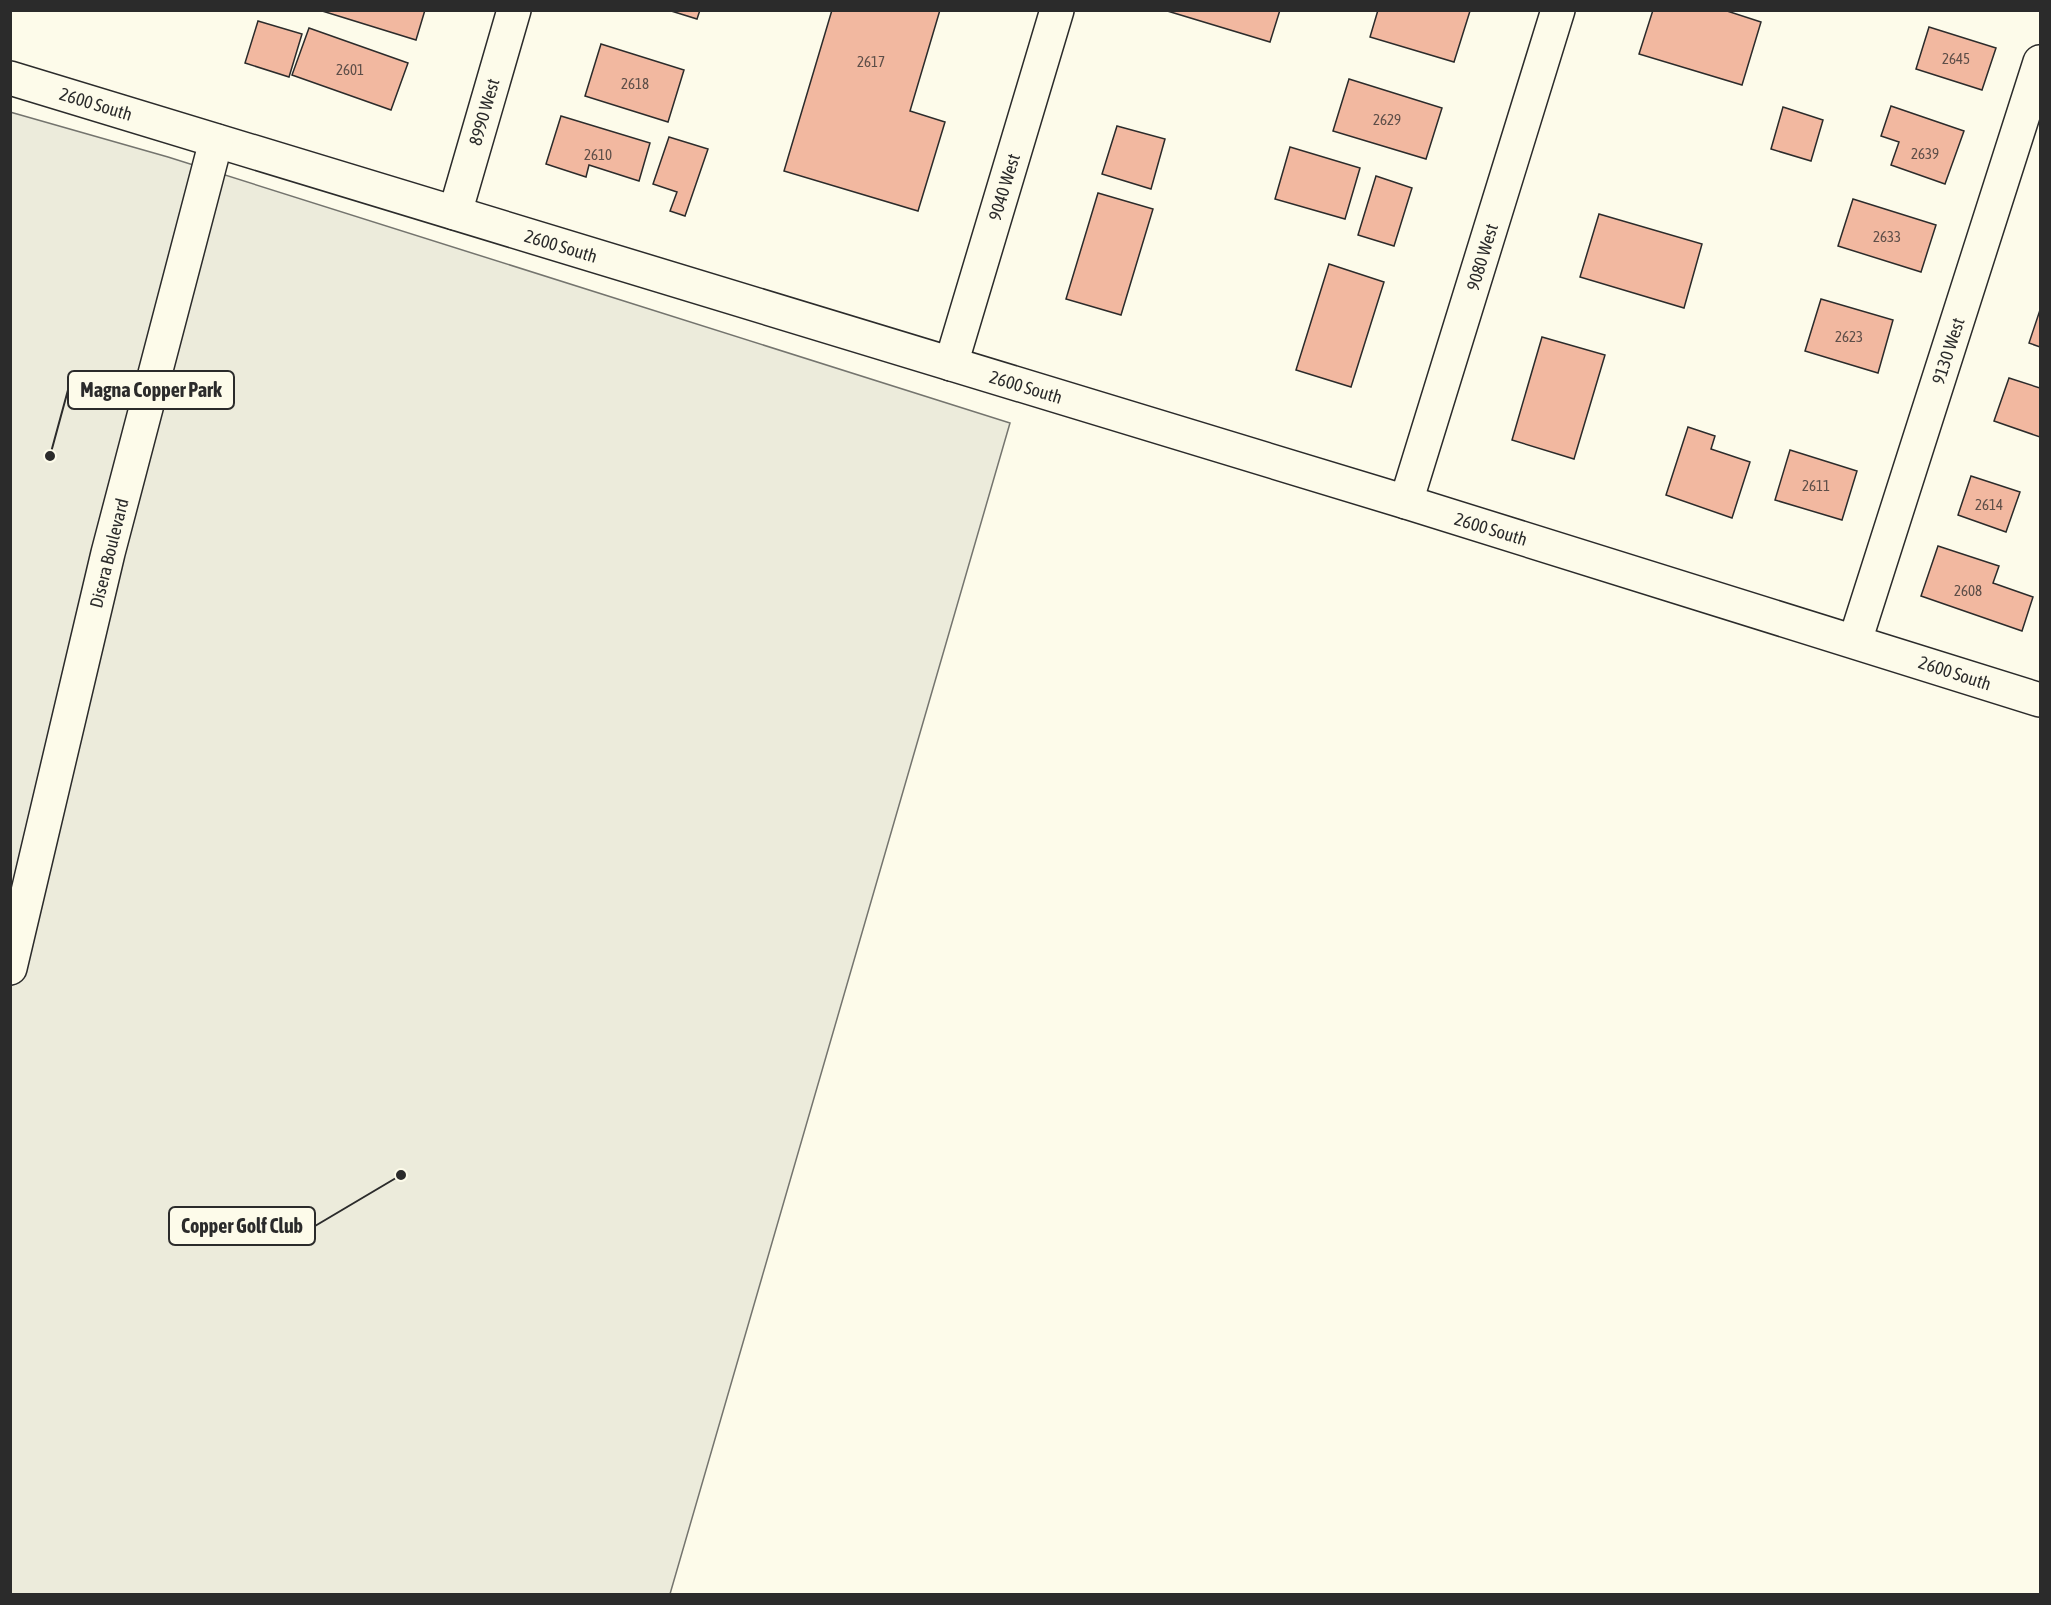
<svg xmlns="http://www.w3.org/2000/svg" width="2051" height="1605" font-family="'Asap Condensed',sans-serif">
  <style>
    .green { fill: #ecebdb; stroke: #74746e; stroke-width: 1.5 }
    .building { fill: #f2b8a0; stroke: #2b2b2b; stroke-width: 1.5 }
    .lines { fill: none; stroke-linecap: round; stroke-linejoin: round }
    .minor-casing { stroke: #2b2b2b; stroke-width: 36 }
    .minor { stroke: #fdfbea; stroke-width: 33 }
    .labels { text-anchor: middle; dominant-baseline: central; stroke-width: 4.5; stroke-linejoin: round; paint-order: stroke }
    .number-label { font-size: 15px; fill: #5d4e48 }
    .street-label { font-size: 18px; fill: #2b2b2b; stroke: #fdfbea }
    .leader { fill: none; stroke: #2b2b2b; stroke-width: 2 }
    .callout-dot { fill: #2b2b2b; stroke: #fdfbea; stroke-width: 2 }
    .callout { fill: #fdfbea; stroke: #2b2b2b; stroke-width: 2 }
    .callout-label { font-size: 20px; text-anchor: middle; font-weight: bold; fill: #2b2b2b }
  </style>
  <rect width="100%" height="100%" fill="#fdfbea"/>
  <path class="green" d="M10 112 168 157 1010 423 670 1594H11Z"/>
  <g class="building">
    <path d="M319 10H425L416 40Z"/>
    <path d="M668 10H700L697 19Z"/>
    <path d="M832 10H940L910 111 945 122 918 211 784 171Z"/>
    <path d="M1164 10H1280L1270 42Z"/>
    <path d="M1378 10 1470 11 1454 62 1370 37Z"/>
    <path d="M1653 10H1724L1761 22 1742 85 1639 54Z"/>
    <path d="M258 21 302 34 289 77 245 63Z"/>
    <path d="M1929 27 1996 48 1982 90 1916 69Z"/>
    <path d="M309 28 408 63 391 110 292 75Z"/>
    <path d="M601 44 684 70 668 122 585 96Z"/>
    <path d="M1349 79 1442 108 1426 159 1333 131Z"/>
    <path d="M1891 106 1964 131 1945 184 1891 165 1899 142 1881 136Z"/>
    <path d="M1783 107 1823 120 1811 161 1771 149Z"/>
    <path d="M561 116 650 143 639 181 589 165 586 177 546 164Z"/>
    <path d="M1117 126 1165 139 1151 189 1102 174Z"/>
    <path d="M669 137 708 149 685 216 670 211 677 192 653 184Z"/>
    <path d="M1290 147 1360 168 1345 219 1275 199Z"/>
    <path d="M1376 176 1412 188 1394 246 1358 235Z"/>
    <path d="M1098 193 1153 209 1121 315 1066 299Z"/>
    <path d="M1853 199 1936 225 1921 272 1838 246Z"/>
    <path d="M1599 214 1702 244 1684 308 1580 277Z"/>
    <path d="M1329 264 1384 282 1351 387 1296 370Z"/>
    <path d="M1821 299 1893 320 1878 373 1805 351Z"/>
    <path d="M2040 310V347L2029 343Z"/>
    <path d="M1542 337 1605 355 1574 459 1512 440Z"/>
    <path d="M2009 378 2040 388V437L1994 421Z"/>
    <path d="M1688 427 1715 436 1711 449 1750 462 1732 518 1666 495Z"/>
    <path d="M1790 450 1857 471 1842 520 1775 500Z"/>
    <path d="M1971 476 2020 492 2006 532 1958 515Z"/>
    <path d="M1938 546 1999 566 1993 583 2033 597 2022 631 1921 596Z"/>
  </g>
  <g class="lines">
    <defs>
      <g id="minor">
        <path d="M10 78 1406 502 2040 700"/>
        <path d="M455 213 514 10"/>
        <path d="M951 364 1057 10"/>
        <path d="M1406 502 1558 10"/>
        <path d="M1855 641 2040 62"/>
        <path d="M10 968 108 553 216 141"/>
      </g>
    </defs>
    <use href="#minor" class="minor-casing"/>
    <use href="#minor" class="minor"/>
  </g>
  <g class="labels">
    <g class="number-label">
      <text x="1956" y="58">2645</text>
      <text x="871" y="61">2617</text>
      <text x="350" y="69">2601</text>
      <text x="635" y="83">2618</text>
      <text x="1387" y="119">2629</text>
      <text x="1925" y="153">2639</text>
      <text x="598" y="154">2610</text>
      <text x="1887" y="236">2633</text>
      <text x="1849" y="336">2623</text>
      <text x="1816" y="485">2611</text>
      <text x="1989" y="504">2614</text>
      <text x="1968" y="590">2608</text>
    </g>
    <g class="street-label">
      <text transform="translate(96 104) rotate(17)">2600 South</text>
      <text transform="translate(484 112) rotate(-74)">8990 West</text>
      <text transform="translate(1004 187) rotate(-73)">9040 West</text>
      <text transform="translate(561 246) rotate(17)">2600 South</text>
      <text transform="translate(1482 257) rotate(-73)">9080 West</text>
      <text transform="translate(1948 351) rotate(-72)">9130 West</text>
      <text transform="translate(1026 387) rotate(17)">2600 South</text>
      <text transform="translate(1491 529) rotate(17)">2600 South</text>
      <text transform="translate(109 553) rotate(-76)">Disera Boulevard</text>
      <text transform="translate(1955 673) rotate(18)">2600 South</text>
    </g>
  </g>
  <path class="leader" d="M50 456L68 390M401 1175L315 1226"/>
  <g class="callout-dot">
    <circle cx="50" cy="456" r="6"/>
    <circle cx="401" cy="1175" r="6"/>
  </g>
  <g class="callout">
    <rect x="68" y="371" width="166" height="38" rx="6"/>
    <rect x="169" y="1207" width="146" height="38" rx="6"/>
  </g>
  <g class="callout-label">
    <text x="151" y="397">Magna Copper Park</text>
    <text x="242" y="1233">Copper Golf Club</text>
  </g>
  <rect width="2051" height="1605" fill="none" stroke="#2b2b2b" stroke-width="24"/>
</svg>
